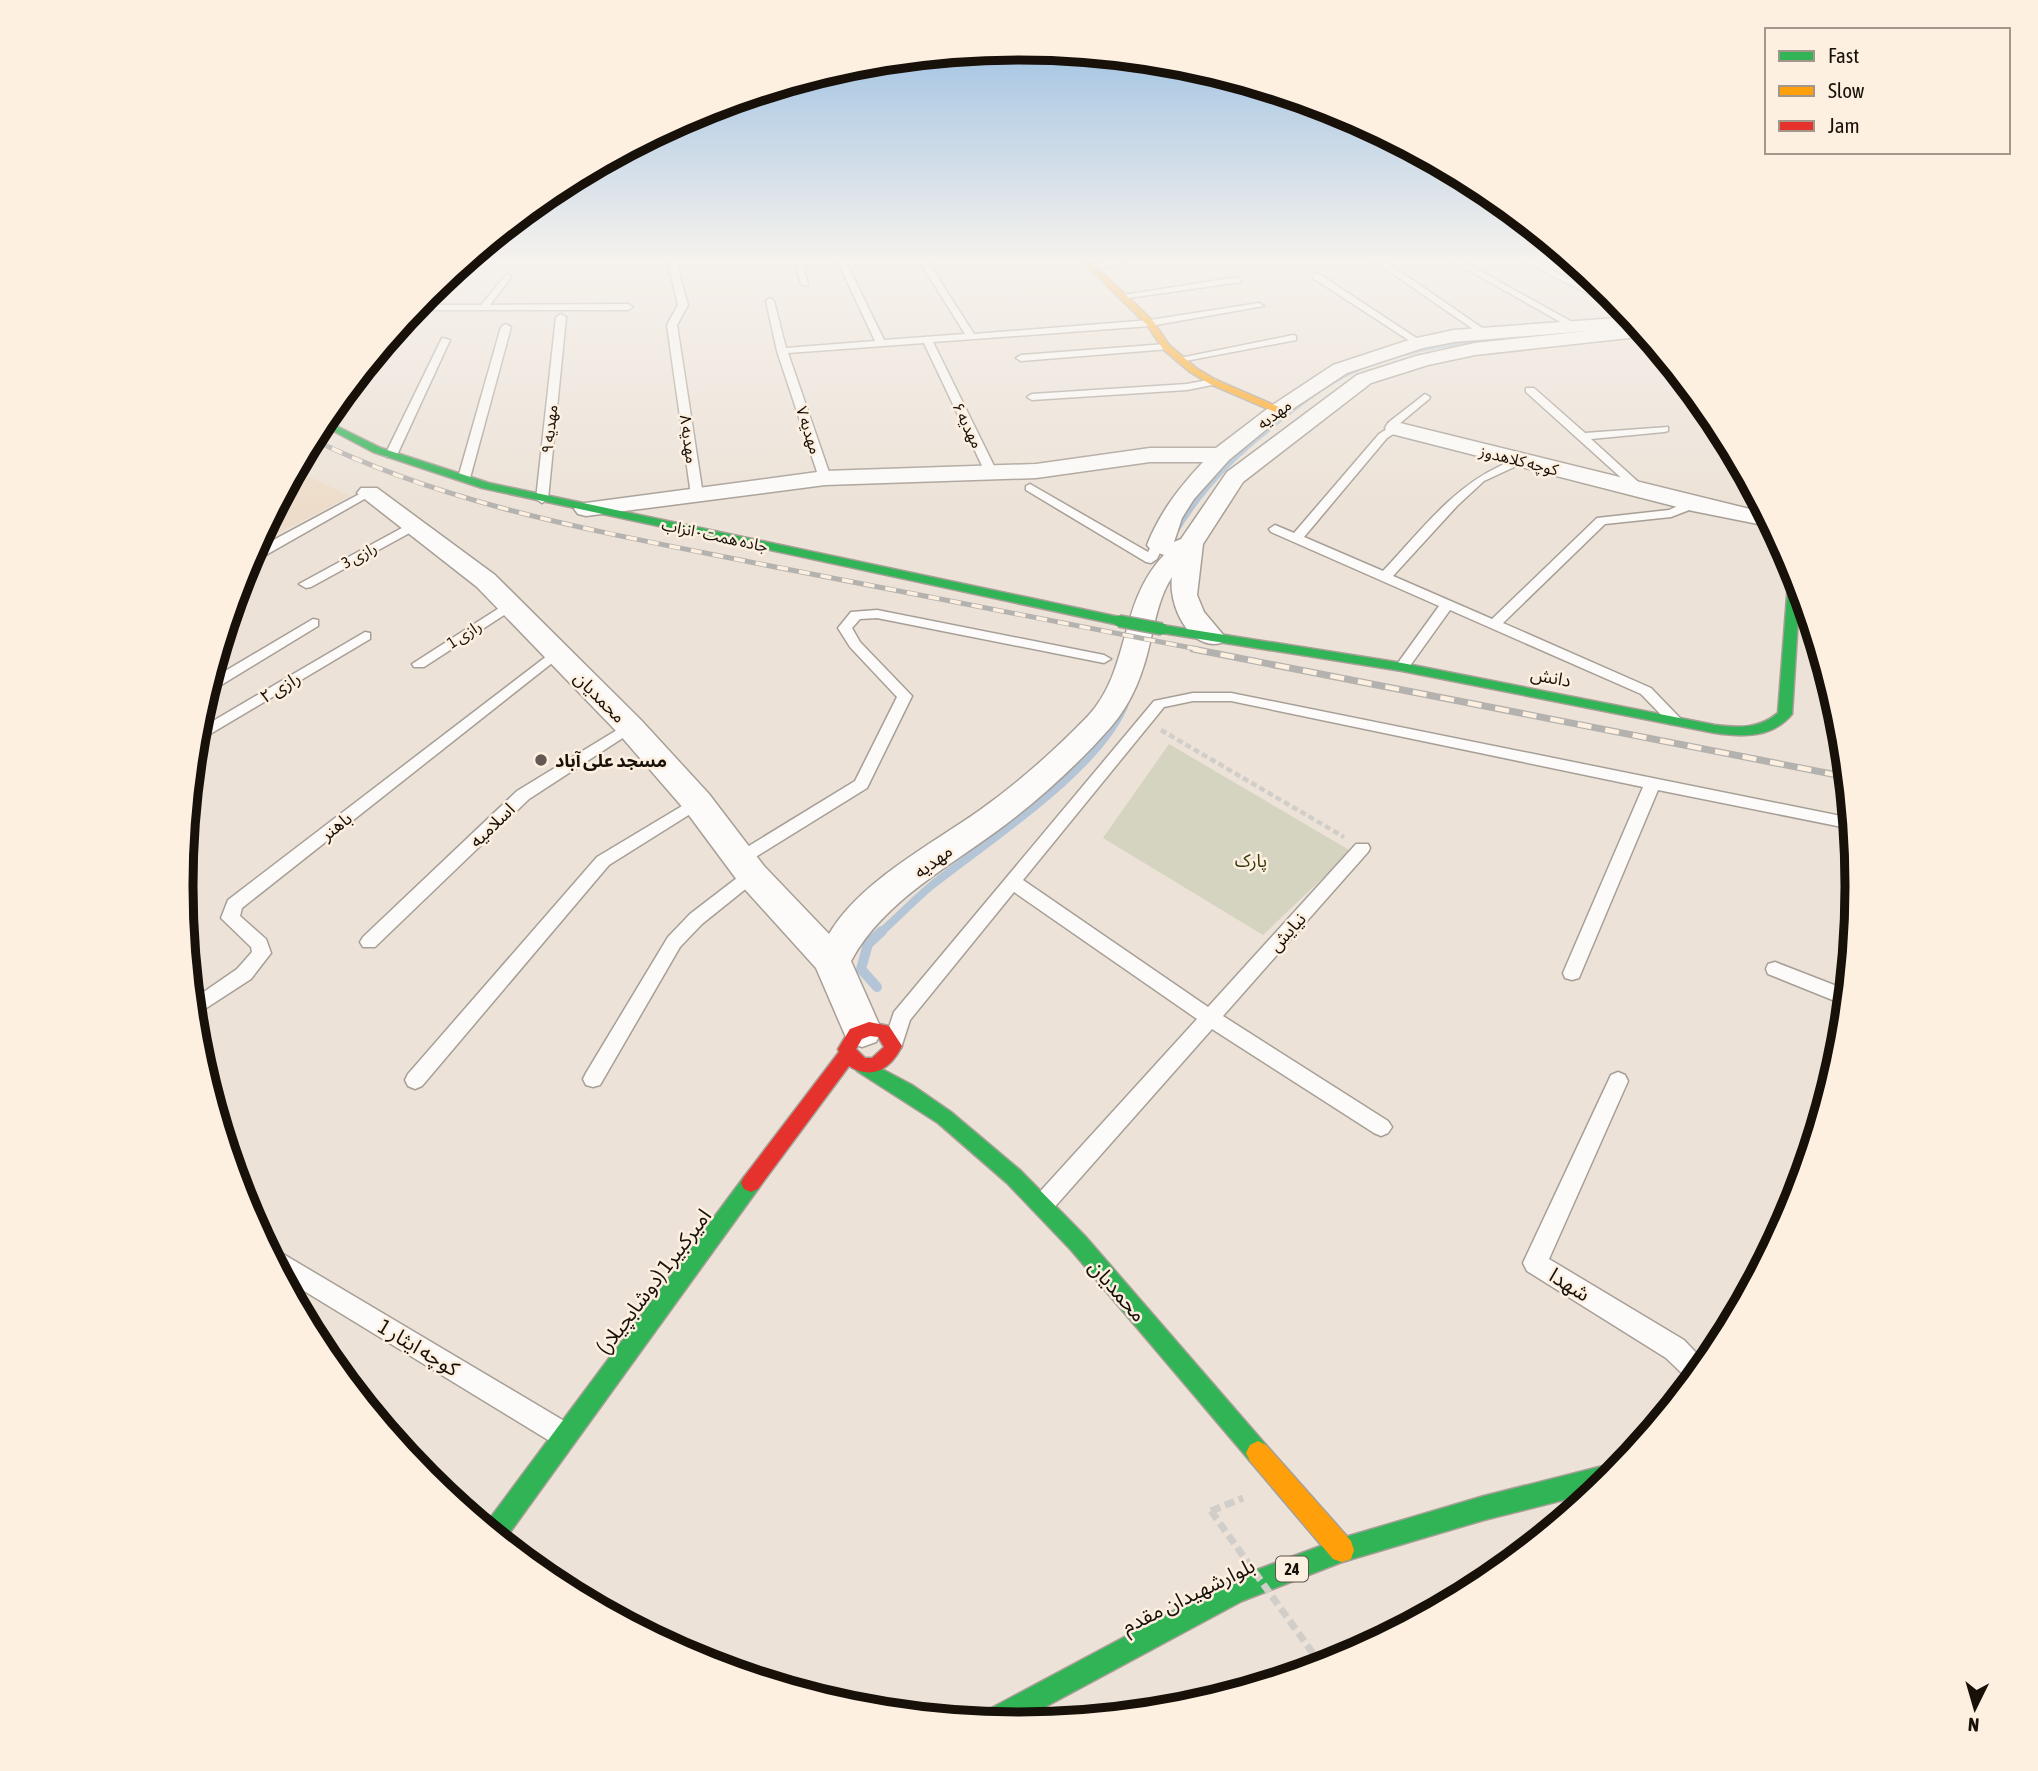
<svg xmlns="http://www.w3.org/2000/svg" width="2038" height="1771" font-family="'Asap Condensed','Noto Sans Arabic',sans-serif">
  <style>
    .built { fill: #eddcc9 }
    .green { fill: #d5d4c0 }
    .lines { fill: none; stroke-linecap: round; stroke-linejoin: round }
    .stream-far3 { stroke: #b3c5d6; stroke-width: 4.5 }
    .stream-far2 { stroke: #b3c5d6; stroke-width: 6 }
    .stream-far1 { stroke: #b3c5d6; stroke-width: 8 }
    .stream { stroke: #b3c5d6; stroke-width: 10 }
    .lane-casing { stroke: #a79f97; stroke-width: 3 }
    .street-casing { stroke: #a79f97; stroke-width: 3 }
    .fast-casing { stroke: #a79f97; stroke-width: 3 }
    .slow-casing { stroke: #a79f97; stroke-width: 3 }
    .jam-casing { stroke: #a79f97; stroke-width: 3 }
    .path-far1 { stroke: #d1ceca; stroke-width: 4.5; stroke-dasharray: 6 3.5; stroke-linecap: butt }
    .path { stroke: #d1ceca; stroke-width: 7; stroke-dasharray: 10 5; stroke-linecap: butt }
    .lane { fill: #fcfbf9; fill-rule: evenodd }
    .street { fill: #fcfbf9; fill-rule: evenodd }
    .fast { fill: #30b455; fill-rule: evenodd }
    .slow { fill: #ff9f0a; fill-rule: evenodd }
    .jam { fill: #e5322d; fill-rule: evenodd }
    .rail-far1-casing { stroke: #b4b2af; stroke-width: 5 }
    .rail-casing { stroke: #b4b2af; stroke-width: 7 }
    .rail-far1 { stroke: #fef0e0; stroke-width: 3.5; stroke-dasharray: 11; stroke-linecap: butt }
    .rail { stroke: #fef0e0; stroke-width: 4.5; stroke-dasharray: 14; stroke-linecap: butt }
    .fast-bridge-casing { stroke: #a79f97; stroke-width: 14; stroke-linecap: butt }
    .path-bridge { stroke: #d1ceca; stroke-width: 7; stroke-dasharray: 10 5; stroke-linecap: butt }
    .fast-bridge { stroke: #30b455; stroke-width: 11 }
    .poi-dot { fill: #625a52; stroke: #fef0e0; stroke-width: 2.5 }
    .labels { text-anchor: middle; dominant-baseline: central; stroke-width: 5; stroke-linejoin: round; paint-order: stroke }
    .far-street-label { font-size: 16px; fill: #17110a; stroke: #fef0e0 }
    .shield { fill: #fef0e0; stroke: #5c544a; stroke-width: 2 }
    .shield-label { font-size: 16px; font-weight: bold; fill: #17110a }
    .street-label { font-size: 18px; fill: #17110a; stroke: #fef0e0 }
    .poi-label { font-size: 18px; font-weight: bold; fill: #17110a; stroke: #fef0e0; text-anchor: start }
    .park-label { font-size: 18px; fill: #33380a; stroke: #fef0e0 }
    .near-street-label { font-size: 21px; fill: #17110a; stroke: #fef0e0 }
    .rim { fill: none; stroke: #17110a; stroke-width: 9 }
  </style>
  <rect width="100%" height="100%" fill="#ece2d7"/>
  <path class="built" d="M295 470 350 496 255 545Z"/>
  <path class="green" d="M1169 744 1351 851 1263 935 1103 838Z"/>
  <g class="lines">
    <path class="stream-far3" d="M1265 432C1291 411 1319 388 1349 373 1394 352 1448 344 1496 338"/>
    <path class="stream-far2" d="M1174 534C1198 493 1230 459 1267 430"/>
    <path class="stream-far1" d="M880 933C897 918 913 901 931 886 986 842 1103 767 1126 701"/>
    <path class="stream" d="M877 987 861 969 868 944 882 931"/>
    <defs>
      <g id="lane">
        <path d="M668 262H676L688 305 677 325 703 495 697 499 691 495 667 325 678 305Z"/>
        <path d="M795 262H803L808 286 801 284Z"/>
        <path d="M838 262H846L884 340 965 334 920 262H928L974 334 1150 320 1259 303 1264 306 1150 326 933 342 997 472 991 475 985 472 924 343 788 353 831 478 825 481 819 478 777 351 766 301 770 298 774 301 786 348 875 341Z"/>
        <path d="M1107 262H1127L1092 270 1088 267Z"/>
        <path d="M1376 262H1386L1491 334 1483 336Z"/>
        <path d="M1454 262H1464L1581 327 1573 329Z"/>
        <path d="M1525 262H1536L1622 306 1629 314Z"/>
        <path d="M1316 273 1319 274 1424 343 1416 345 1313 278Z"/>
        <path d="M507 274 511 277 490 305 628 304 633 307 628 310H412L416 305H481Z"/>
        <path d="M1238 277 1241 282 1121 299 1117 296Z"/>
        <path d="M561 314 566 317 548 499 542 503 536 499 556 317Z"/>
        <path d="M506 324 511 327 470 478 460 480 458 478 501 327Z"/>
        <path d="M1293 335 1296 336V340L1180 362 1175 359Z"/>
        <path d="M442 338 450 340 397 455 387 457 385 455Z"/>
        <path d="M1166 344 1169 345V349L1021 361 1016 358 1021 355Z"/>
        <path d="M1213 379 1217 380V384L1187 390 1032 400 1027 397 1032 394 1187 384Z"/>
        <path d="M1526 388H1534L1585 433 1668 427V431L1664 432 1591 439 1646 489V493H1638L1526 392Z"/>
        <path d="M1425 394 1430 397 1429 399 1399 424 1400 430 1387 438 1304 537 1383 571C1419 533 1452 488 1500 466 1508 462 1516 456 1525 458V462L1484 481 1457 506 1393 576 1492 619 1597 518 1669 510 1689 501H1697V507L1671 517 1605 524 1503 623 1651 688 1680 718 1683 721 1680 724H1670L1641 694 1450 610 1407 670H1397L1395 667 1439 606 1271 532 1269 529 1275 525 1294 533 1379 434 1390 427 1389 422Z"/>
        <path d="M1030 484 1148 552 1156 537H1164L1166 540 1157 559 1151 563 1146 562 1026 490V486Z"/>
        <path d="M365 491 375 493 252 563H245L251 552Z"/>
        <path d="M411 523 415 524V530L311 587 306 588 299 584Z"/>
        <path d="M510 601 517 605 515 608 424 667H414L412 664Z"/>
        <path d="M877 610 1104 655 1111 659 1104 663 877 618 860 619 852 628 860 642 912 696 867 788 746 863H734L731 859 734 855 855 781 897 697 850 647 838 628 851 612Z"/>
        <path d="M313 619 318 620V626L213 690 206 691 210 680Z"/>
        <path d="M365 632 370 633V639L195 743 196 731Z"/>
        <path d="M556 649 561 650V656L242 908 240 916 266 939 271 953 251 979 194 1016 192 1000 237 969 252 952 251 947 221 918 228 900Z"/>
        <path d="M1193 693H1231L1851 818 1852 829 1658 790 1581 973 1579 978 1572 980 1565 978 1563 973 1643 787 1231 701H1193L1164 707 1023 880 1208 1007 1356 844H1368L1370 848 1368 852 1223 1016 1388 1121 1392 1127 1388 1133 1381 1136 1374 1133 1212 1029 1052 1210 1044 1213 1036 1210 1033 1203 1036 1196 1197 1019 1014 892 910 1020 901 1048 894 1050 887 1048 884 1042 894 1012 1154 701Z"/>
        <path d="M630 722 638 727 635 730 529 799 375 947H363L360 942 363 937 517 791Z"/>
        <path d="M697 797 705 802 703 806 609 865 422 1086 415 1089 408 1086 405 1080 408 1074 597 857Z"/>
        <path d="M752 869 758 871 761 875 758 879 702 924 680 947 600 1085 593 1087 586 1085 583 1079 586 1073 668 937 690 914 746 871Z"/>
        <path d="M1775 962 1847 990 1845 1005 1768 974 1766 969 1768 964Z"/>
        <path d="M1618 1072 1625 1075 1628 1081 1549 1259 1684 1340 1706 1363 1691 1382 1666 1358 1527 1271 1523 1263 1611 1075Z"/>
        <path d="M273 1248 571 1425 575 1434 571 1443 562 1447 553 1443 283 1278 268 1250Z"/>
      </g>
      <g id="street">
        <path d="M1631 317 1647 336 1475 355 1428 365 1371 383 1243 482 1203 544 1197 595 1204 612 1225 637 1221 643C1189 651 1168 604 1172 577 1160 595 1156 617 1151 638 1144 671 1133 702 1110 728 1079 763 1042 797 1005 825 951 866 884 900 851 961L882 1031 876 1042 862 1047 848 1042 816 968 740 884 685 810 619 734 477 587 357 493 361 488H377L495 575 641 720 709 794 764 866 829 934C859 882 932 844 980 810 1018 783 1055 750 1088 716 1131 670 1118 603 1164 555L1151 550 1147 545C1160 512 1179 488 1203 462H1150L1036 478 825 485 586 516 578 514 574 509 578 504 825 471 1036 464 1150 448H1216L1271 406 1333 365 1412 339 1454 330ZM1587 331 1475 343 1416 356 1357 375 1227 472 1181 539 1174 542 1182 518 1194 499 1229 460 1285 414 1347 373 1423 348 1454 342Z"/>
        <path d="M1396 422 1766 513 1773 527 1693 511 1388 433 1385 428 1388 423Z"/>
      </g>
      <g id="fast">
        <path d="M322 419 381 448 489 483 1119 617 1125 621 1119 625 482 488 373 452 320 424Z"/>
        <path d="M1794 568 1800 586 1792 714C1772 738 1743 737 1715 733L1402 671 1162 633 1156 629 1162 625 1402 663 1715 725C1739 728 1759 729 1778 713L1789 571Z"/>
        <path d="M863 1059 912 1085 951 1112 1021 1171 1085 1236 1266 1445 1270 1453 1266 1461 1258 1465 1250 1461 1071 1250 1007 1183 938 1123 857 1071 854 1066 857 1061Z"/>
        <path d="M751 1174 758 1177 761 1183 758 1189 503 1542 485 1525 744 1177Z"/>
        <path d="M1615 1463 1622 1466 1595 1492 1484 1520 1342 1562 1242 1601 1015 1723 980 1720 984 1712 1235 1578 1342 1538 1484 1496Z"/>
      </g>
      <g id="slow">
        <path d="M1083 262H1091L1153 321 1169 345 1196 368 1216 380 1281 408V412H1275L1210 384 1190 372 1163 349 1147 325Z"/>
        <path d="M1258 1441 1266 1445 1351 1541 1354 1550 1351 1559 1342 1562 1333 1559 1250 1461 1246 1453 1250 1445Z"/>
      </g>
      <path id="jam" d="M869 1022 889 1026 902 1046C891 1068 873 1081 849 1066L758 1189 751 1192 744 1189 741 1183 744 1177 839 1052 838 1049 850 1029ZM870 1036 878 1037 884 1047 872 1058H865L856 1049 862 1039Z"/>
    </defs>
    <use href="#lane" class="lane-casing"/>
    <use href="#street" class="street-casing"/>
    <use href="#fast" class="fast-casing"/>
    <use href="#slow" class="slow-casing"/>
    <use href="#jam" class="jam-casing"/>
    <path class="path-far1" d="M1161 730 1344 837"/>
    <path class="path" d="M1211 1511 1243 1498"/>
    <use href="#lane" class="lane"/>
    <use href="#street" class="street"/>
    <use href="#fast" class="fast"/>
    <use href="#slow" class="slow"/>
    <use href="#jam" class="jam"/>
    <defs>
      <path id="rail-far1" d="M312 439C449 506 601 532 750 562 901 591 1051 621 1202 650"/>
      <path id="rail" d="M1193 649 1847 777"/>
    </defs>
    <use href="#rail-far1" class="rail-far1-casing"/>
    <use href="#rail" class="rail-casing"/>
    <use href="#rail-far1" class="rail-far1"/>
    <use href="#rail" class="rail"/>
    <defs>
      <path id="fast-bridge" d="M1119 621 1162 629"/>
    </defs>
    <use href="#fast-bridge" class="fast-bridge-casing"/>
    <path class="path-bridge" d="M1211 1511 1322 1666"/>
    <use href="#fast-bridge" class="fast-bridge"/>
  </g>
  <linearGradient id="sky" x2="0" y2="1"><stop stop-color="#93bbe1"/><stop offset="0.51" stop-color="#f6f2ed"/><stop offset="1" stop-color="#f6f2ed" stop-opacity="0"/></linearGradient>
  <rect width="2038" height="510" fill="url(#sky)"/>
  <circle class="poi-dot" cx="541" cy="760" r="7"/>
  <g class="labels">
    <g class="far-street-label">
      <text transform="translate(1274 414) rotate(-37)">مهدیه</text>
      <text transform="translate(968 425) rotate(64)">مهدیه ۶</text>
      <text transform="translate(549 429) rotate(-84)">مهدیه ۹</text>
      <text transform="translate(809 430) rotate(72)">مهدیه ۷</text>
      <text transform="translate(689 439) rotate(82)">مهدیه ۸</text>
      <text transform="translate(1519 460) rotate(14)">کوچه کلاهدوز</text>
      <text transform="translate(715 535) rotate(12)">جاده همت - انزاب</text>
      <text transform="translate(359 555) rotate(-28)">رازی 3</text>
      <text transform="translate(464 634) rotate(-33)">رازی 1</text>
    </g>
    <rect class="shield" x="1276" y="1556.5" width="32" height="25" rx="5"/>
    <g class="shield-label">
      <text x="1292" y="1569">24</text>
    </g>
    <g class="street-label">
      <text transform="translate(1551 677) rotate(11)">دانش</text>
      <text transform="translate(280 687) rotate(-31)">رازی ۲</text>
      <text transform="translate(600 697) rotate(45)">محمدیان</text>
      <text transform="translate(492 825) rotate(-44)">اسلاميه</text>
      <text transform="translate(336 826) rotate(-38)">باهنر</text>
      <text transform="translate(933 861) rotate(-37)">مهدیه</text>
      <text transform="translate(1287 932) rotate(-48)">نیایش</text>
    </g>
    <g class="poi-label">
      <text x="555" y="760">مسجد علی آباد</text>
    </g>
    <g class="park-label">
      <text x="1251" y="860">پارک</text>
    </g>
    <g class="near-street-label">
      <text transform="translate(653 1281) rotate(-53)">امیرکبیر1 (دوشابچیلار)</text>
      <text transform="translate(1570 1284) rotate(32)">شهدا</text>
      <text transform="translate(1118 1290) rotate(49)">محمدیان</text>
      <text transform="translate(419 1347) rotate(31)">کوچه ایثار 1</text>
      <text transform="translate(1188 1595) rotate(-26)">بلوارشهیدان مقدم</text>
    </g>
  </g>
  <path d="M0 0H2038V1771H0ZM193 886a826 826 0 1 1 1652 0a826 826 0 1 1-1652 0Z" fill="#fef0e0" fill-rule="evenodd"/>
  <path class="rim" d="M193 886a826 826 0 1 1 1652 0a826 826 0 1 1-1652 0Z"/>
  <rect x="1765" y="28" width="245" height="126" fill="#fef0e0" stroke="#a2978a" stroke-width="2"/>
  <rect x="1779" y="51" width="35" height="10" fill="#30b455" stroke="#a2978a" stroke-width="2"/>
  <text x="1828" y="63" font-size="21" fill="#17110a">Fast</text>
  <rect x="1779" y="86" width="35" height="10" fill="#ff9f0a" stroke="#a2978a" stroke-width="2"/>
  <text x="1828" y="98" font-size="21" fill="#17110a">Slow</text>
  <rect x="1779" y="121" width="35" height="10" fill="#e5322d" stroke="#a2978a" stroke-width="2"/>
  <text x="1828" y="133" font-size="21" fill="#17110a">Jam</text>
  <g transform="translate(1975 1708) rotate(185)" stroke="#fef0e0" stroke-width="5" paint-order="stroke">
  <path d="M0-5L12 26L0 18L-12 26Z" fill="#17110a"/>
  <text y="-10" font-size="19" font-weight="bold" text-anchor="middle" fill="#17110a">N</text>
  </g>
</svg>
